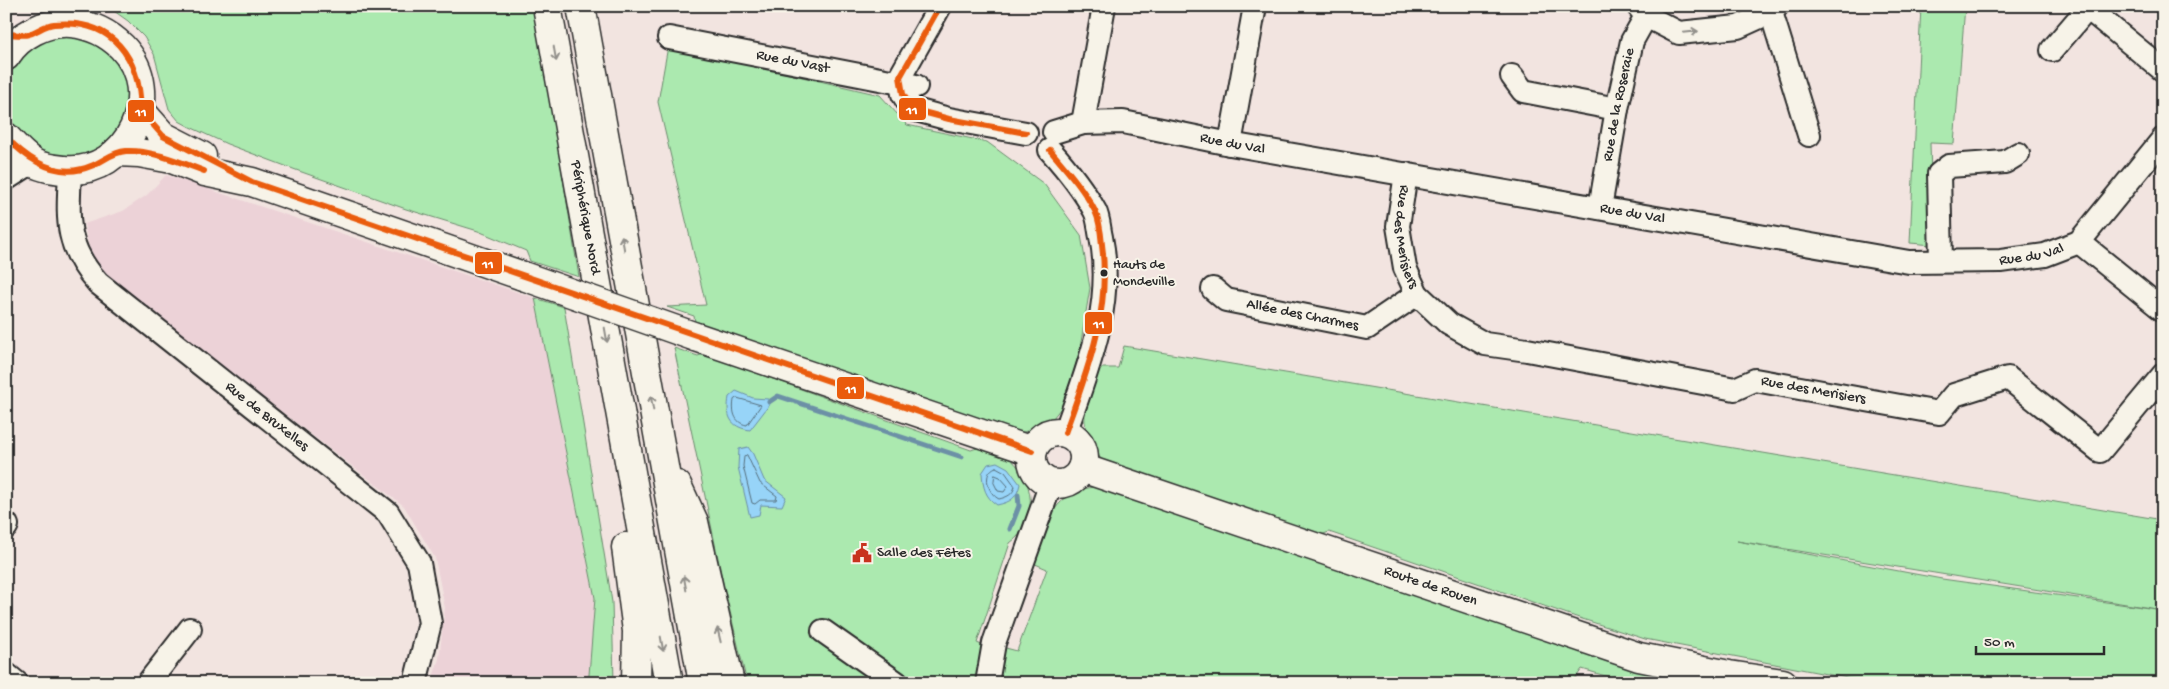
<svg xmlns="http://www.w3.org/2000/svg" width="2169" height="689" font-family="'Gochi Hand',sans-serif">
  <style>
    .built { fill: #ecd2d7 }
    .green { fill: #abe9af; stroke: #6b8a6d }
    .water { fill: #97d4f8; stroke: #6c90a6 }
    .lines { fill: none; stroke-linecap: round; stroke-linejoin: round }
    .shore { stroke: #566f7d; stroke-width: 1 }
    .stream { stroke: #6c90a6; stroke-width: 5 }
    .minor-casing { stroke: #2b2b2b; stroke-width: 26 }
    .major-casing { stroke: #2b2b2b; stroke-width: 31 }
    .highway-casing { stroke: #2b2b2b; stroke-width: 31 }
    .minor { stroke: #f7f3e8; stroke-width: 22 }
    .major { stroke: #f7f3e8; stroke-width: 28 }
    .highway { stroke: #f7f3e8; stroke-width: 28 }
    .major-bridge-casing { stroke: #2b2b2b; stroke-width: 31; stroke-linecap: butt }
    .major-bridge { stroke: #f7f3e8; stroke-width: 28 }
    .bus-1-casing { stroke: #f7f3e8; stroke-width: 10 }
    .bus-1 { stroke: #ea5b0c; stroke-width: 6 }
    .oneway { stroke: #918f8a }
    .bus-dot { fill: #2b2b2b; stroke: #f7f3e8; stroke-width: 2 }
    .labels { text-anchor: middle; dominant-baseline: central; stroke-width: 4; stroke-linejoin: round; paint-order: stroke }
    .bus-label { font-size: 14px; fill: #2b2b2b; stroke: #f7f3e8; text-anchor: start }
    .street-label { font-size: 15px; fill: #2b2b2b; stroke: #f7f3e8 }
    .poi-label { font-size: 15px; fill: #2b2b2b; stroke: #f7f3e8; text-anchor: start }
    .line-badge { stroke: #f7f3e8; stroke-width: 2 }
    .badge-label { font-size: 14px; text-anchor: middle; font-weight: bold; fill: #fff }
  </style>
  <rect width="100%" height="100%" fill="#f2e4e0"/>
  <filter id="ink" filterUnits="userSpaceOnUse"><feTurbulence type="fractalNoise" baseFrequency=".02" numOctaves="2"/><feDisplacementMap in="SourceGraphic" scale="10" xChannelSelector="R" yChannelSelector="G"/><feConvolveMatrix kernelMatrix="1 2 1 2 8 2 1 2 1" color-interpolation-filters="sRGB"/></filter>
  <g filter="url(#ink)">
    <path class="built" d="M166 175 535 298 595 598 589 675 585 683H431L439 659 445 608 435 558 404 506 112 281 90 252 84 224 123 211 147 195Z"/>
    <g class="green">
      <path d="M107 6H535L579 277 530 261 526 251 478 231 406 209 296 170 227 144 190 127 179 121 169 109 154 54 144 37 128 21Z"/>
      <path d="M1921 6H1965L1954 144 1930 143 1933 245 1910 243Z"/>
      <circle cx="67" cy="96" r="61"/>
      <path d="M668 46 880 95 907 125 987 142 1044 184 1081 235 1090 288 1079 354 1064 404 1053 418 1031 430 1019 433 1003 431 695 322 694 316 667 307 706 305 658 102Z"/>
      <path d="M535 298 564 307 612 602 614 683H585L589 675 595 598Z"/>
      <path d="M1124 346 2163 520V610L1737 541 1942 579 2163 610V683H1873L1645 639 1576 617 1329 532 1313 538 1103 462C1076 423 1083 410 1098 368H1118Z"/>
      <path d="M674 348 698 356 703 354 971 450C975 449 981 446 986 446 992 446 1002 452 1007 456 1035 477 1040 522 1010 543L977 643 984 646 978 683H911L818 619 810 633 881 683H747L723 582Z"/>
      <path d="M1101 486 1664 672 1671 683H1629L1582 669 1572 683H997L1002 647 1017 651 1047 569 1033 563C1047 522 1052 490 1101 486Z"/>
    </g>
    <g class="water">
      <path d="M736 391 753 398 768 399 770 404 750 430C729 427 726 415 729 397Z"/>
      <path d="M748 447 753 454 764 480 786 497 782 506 761 505 759 515 750 517 738 467 739 449Z"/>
      <path d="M997 462 1008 468 1020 484C1017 498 1011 502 997 505 985 497 983 487 982 473L988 464Z"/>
    </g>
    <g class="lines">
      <g class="shore">
        <path d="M737 398 761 405 747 425C734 423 732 411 734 400Z"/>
        <path d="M747 455 760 483 777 496 776 500H760L755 504 752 503 743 466 744 457Z"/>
        <path d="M996 467 1005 472 1015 486C1013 495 1007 497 999 499 988 494 981 472 996 467Z"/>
        <path d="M995 475 1000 477 1008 486 1004 492 998 491 994 483Z"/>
      </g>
      <g class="stream">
        <path d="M769 402 778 396 962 457"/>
        <path d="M1010 529 1019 506 1018 495"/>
      </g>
      <defs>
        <g id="minor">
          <path d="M940 6 900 77 903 94 912 109 949 119 1026 133"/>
          <path d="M2085 6 2163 70"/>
          <path d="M1771 12 1809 135"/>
          <path d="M1646 16 1679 33 1738 27 1771 12 1777 6"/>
          <path id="s1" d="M669 38 916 86"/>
          <path d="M2052 50 2087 9"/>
          <path d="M1512 76 1523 91 1617 109"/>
          <path d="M1083 123 1104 6"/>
          <path id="s2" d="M1054 132 1083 123 1123 122 1230 144 1909 262 2001 261 2045 255 2079 242 2163 139"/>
          <path d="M1230 144 1255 6"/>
          <path d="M1050 150C1067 169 1083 189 1095 211 1099 219 1099 229 1101 237 1115 305 1087 370 1065 433"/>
          <path id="s3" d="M70 171C68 219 64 245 98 283L388 513 419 563 430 623 415 683"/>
          <path id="s4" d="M1406 174 1398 226 1405 268 1417 294 1449 324 1485 344 1527 350 1735 389 1755 380 1939 413 1954 395 2008 378 2100 451 2163 375"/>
          <path d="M6 179 26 166 35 163"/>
          <path id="s5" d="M1600 208 1617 109 1632 41 1646 16 1638 6"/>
          <path d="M2079 242 2163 310"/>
          <path d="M1941 261 1939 174 1949 166 2005 162 2018 154"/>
          <path id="s6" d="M1213 289 1226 300 1367 328 1417 294"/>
          <path d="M6 527 7 525"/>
          <path d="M823 631 897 683"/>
          <path d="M6 674 17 683"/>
          <path d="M148 683 190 629"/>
          <path d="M987 683 994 643 1051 483"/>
        </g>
        <g id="major">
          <path d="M6 56C19 35 46 21 71 23 91 25 108 33 122 47 166 93 129 176 64 170 54 169 43 168 34 163 23 156 15 147 6 137"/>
          <path d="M141 111 163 136 202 156"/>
          <path d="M117 152 139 153 172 159 205 172 252 182 523 276"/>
          <path d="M696 337 1032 451"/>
          <circle cx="1058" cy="458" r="26"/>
          <path id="s7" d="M1082 468 1639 657 1729 675 1783 683"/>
        </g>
        <g id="highway">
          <path id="s8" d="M547 6 669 683"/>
          <path d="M581 6 703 683"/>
          <path d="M677 485 694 522 730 683"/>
          <path d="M626 547 637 631 636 683"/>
        </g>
      </defs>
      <use href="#minor" class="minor-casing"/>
      <use href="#major" class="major-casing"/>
      <use href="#highway" class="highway-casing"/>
      <use href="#minor" class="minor"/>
      <use href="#major" class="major"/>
      <use href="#highway" class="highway"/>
      <defs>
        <path id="major-bridge" d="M523 276 696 337"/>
      </defs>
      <use href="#major-bridge" class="major-bridge-casing"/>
      <use href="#major-bridge" class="major-bridge"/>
      <defs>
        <g id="bus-1">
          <path d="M940 6 900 77 903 94 912 109 949 119 1026 133"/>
          <path d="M6 34C14 34 22 36 29 34 38 31 45 25 54 24 113 18 140 58 141 111L163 136 252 182 1032 451"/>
          <path d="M6 137C28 160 58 180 91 166 104 161 112 152 126 151 152 150 180 162 204 171"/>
          <path d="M1050 150C1066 169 1084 189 1095 211 1100 221 1101 234 1102 245 1111 311 1087 372 1065 433"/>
        </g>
      </defs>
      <use href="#bus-1" class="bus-1-casing"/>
      <use href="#bus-1" class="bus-1"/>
    </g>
    <defs><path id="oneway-shaft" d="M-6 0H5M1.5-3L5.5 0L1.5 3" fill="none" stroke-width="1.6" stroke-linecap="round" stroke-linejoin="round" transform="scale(1.25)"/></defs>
    <g class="oneway">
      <use href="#oneway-shaft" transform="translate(1691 32) rotate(-6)"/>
      <use href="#oneway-shaft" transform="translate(555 54) rotate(80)"/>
      <use href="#oneway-shaft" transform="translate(623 243) rotate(-100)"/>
      <use href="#oneway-shaft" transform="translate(606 335) rotate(80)"/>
      <use href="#oneway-shaft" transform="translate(652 403) rotate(-100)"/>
      <use href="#oneway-shaft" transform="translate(685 583) rotate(-100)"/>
      <use href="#oneway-shaft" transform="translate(719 635) rotate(-103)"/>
      <use href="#oneway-shaft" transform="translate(662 644) rotate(80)"/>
    </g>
  </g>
  <defs>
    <symbol id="civic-bare" viewBox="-9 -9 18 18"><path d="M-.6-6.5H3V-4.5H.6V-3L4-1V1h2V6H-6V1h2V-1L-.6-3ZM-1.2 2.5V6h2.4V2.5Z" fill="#c8321e" stroke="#f7f3e8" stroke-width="2.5" paint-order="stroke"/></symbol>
  </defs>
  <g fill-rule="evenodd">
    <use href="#civic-bare" x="848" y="539" width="28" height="28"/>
  </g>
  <circle class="bus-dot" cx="1104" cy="273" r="4.5"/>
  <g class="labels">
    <g class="bus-label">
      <text x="1113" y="265">Hauts de<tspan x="1113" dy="17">Mondeville</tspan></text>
    </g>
    <g class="street-label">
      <text stroke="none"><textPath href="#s1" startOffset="126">Rue du Vast</textPath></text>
      <text stroke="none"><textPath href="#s5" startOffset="105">Rue de la Roseraie</textPath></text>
      <text stroke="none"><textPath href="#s2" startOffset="182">Rue du Val</textPath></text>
      <text stroke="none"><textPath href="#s2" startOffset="588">Rue du Val</textPath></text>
      <text stroke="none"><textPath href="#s8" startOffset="215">Périphérique Nord</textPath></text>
      <text stroke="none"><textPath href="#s4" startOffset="64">Rue des Merisiers</textPath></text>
      <text stroke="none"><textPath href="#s2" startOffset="992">Rue du Val</textPath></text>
      <text stroke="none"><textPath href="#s6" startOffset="95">Allée des Charmes</textPath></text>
      <text stroke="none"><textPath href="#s4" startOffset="544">Rue des Merisiers</textPath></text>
      <text stroke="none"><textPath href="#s3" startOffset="335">Rue de Bruxelles</textPath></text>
      <text stroke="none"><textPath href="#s7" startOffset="368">Route de Rouen</textPath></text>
    </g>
    <g class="poi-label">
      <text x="877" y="553">Salle des Fêtes</text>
    </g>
  </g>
  <g class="line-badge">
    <rect x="898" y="97" width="29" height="24" rx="5" fill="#ea5b0c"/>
    <rect x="127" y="99" width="28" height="24" rx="5" fill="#ea5b0c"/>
    <rect x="474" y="251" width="29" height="24" rx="5" fill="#ea5b0c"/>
    <rect x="1084" y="311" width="29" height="24" rx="5" fill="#ea5b0c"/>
    <rect x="836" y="376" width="29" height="24" rx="5" fill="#ea5b0c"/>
  </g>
  <g class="badge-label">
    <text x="912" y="114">11</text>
    <text x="141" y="116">11</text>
    <text x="488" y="268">11</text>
    <text x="1099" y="328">11</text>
    <text x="851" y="393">11</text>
  </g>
  <rect width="2169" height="689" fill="none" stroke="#f7f3e8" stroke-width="25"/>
  <rect x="12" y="12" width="2144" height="664" fill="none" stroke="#2b2b2b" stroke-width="2" filter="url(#ink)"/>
  <path d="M1976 646v8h128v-8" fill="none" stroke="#2b2b2b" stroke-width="2.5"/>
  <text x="1984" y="646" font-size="15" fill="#2b2b2b" stroke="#f7f3e8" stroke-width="4" paint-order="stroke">50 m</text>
</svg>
